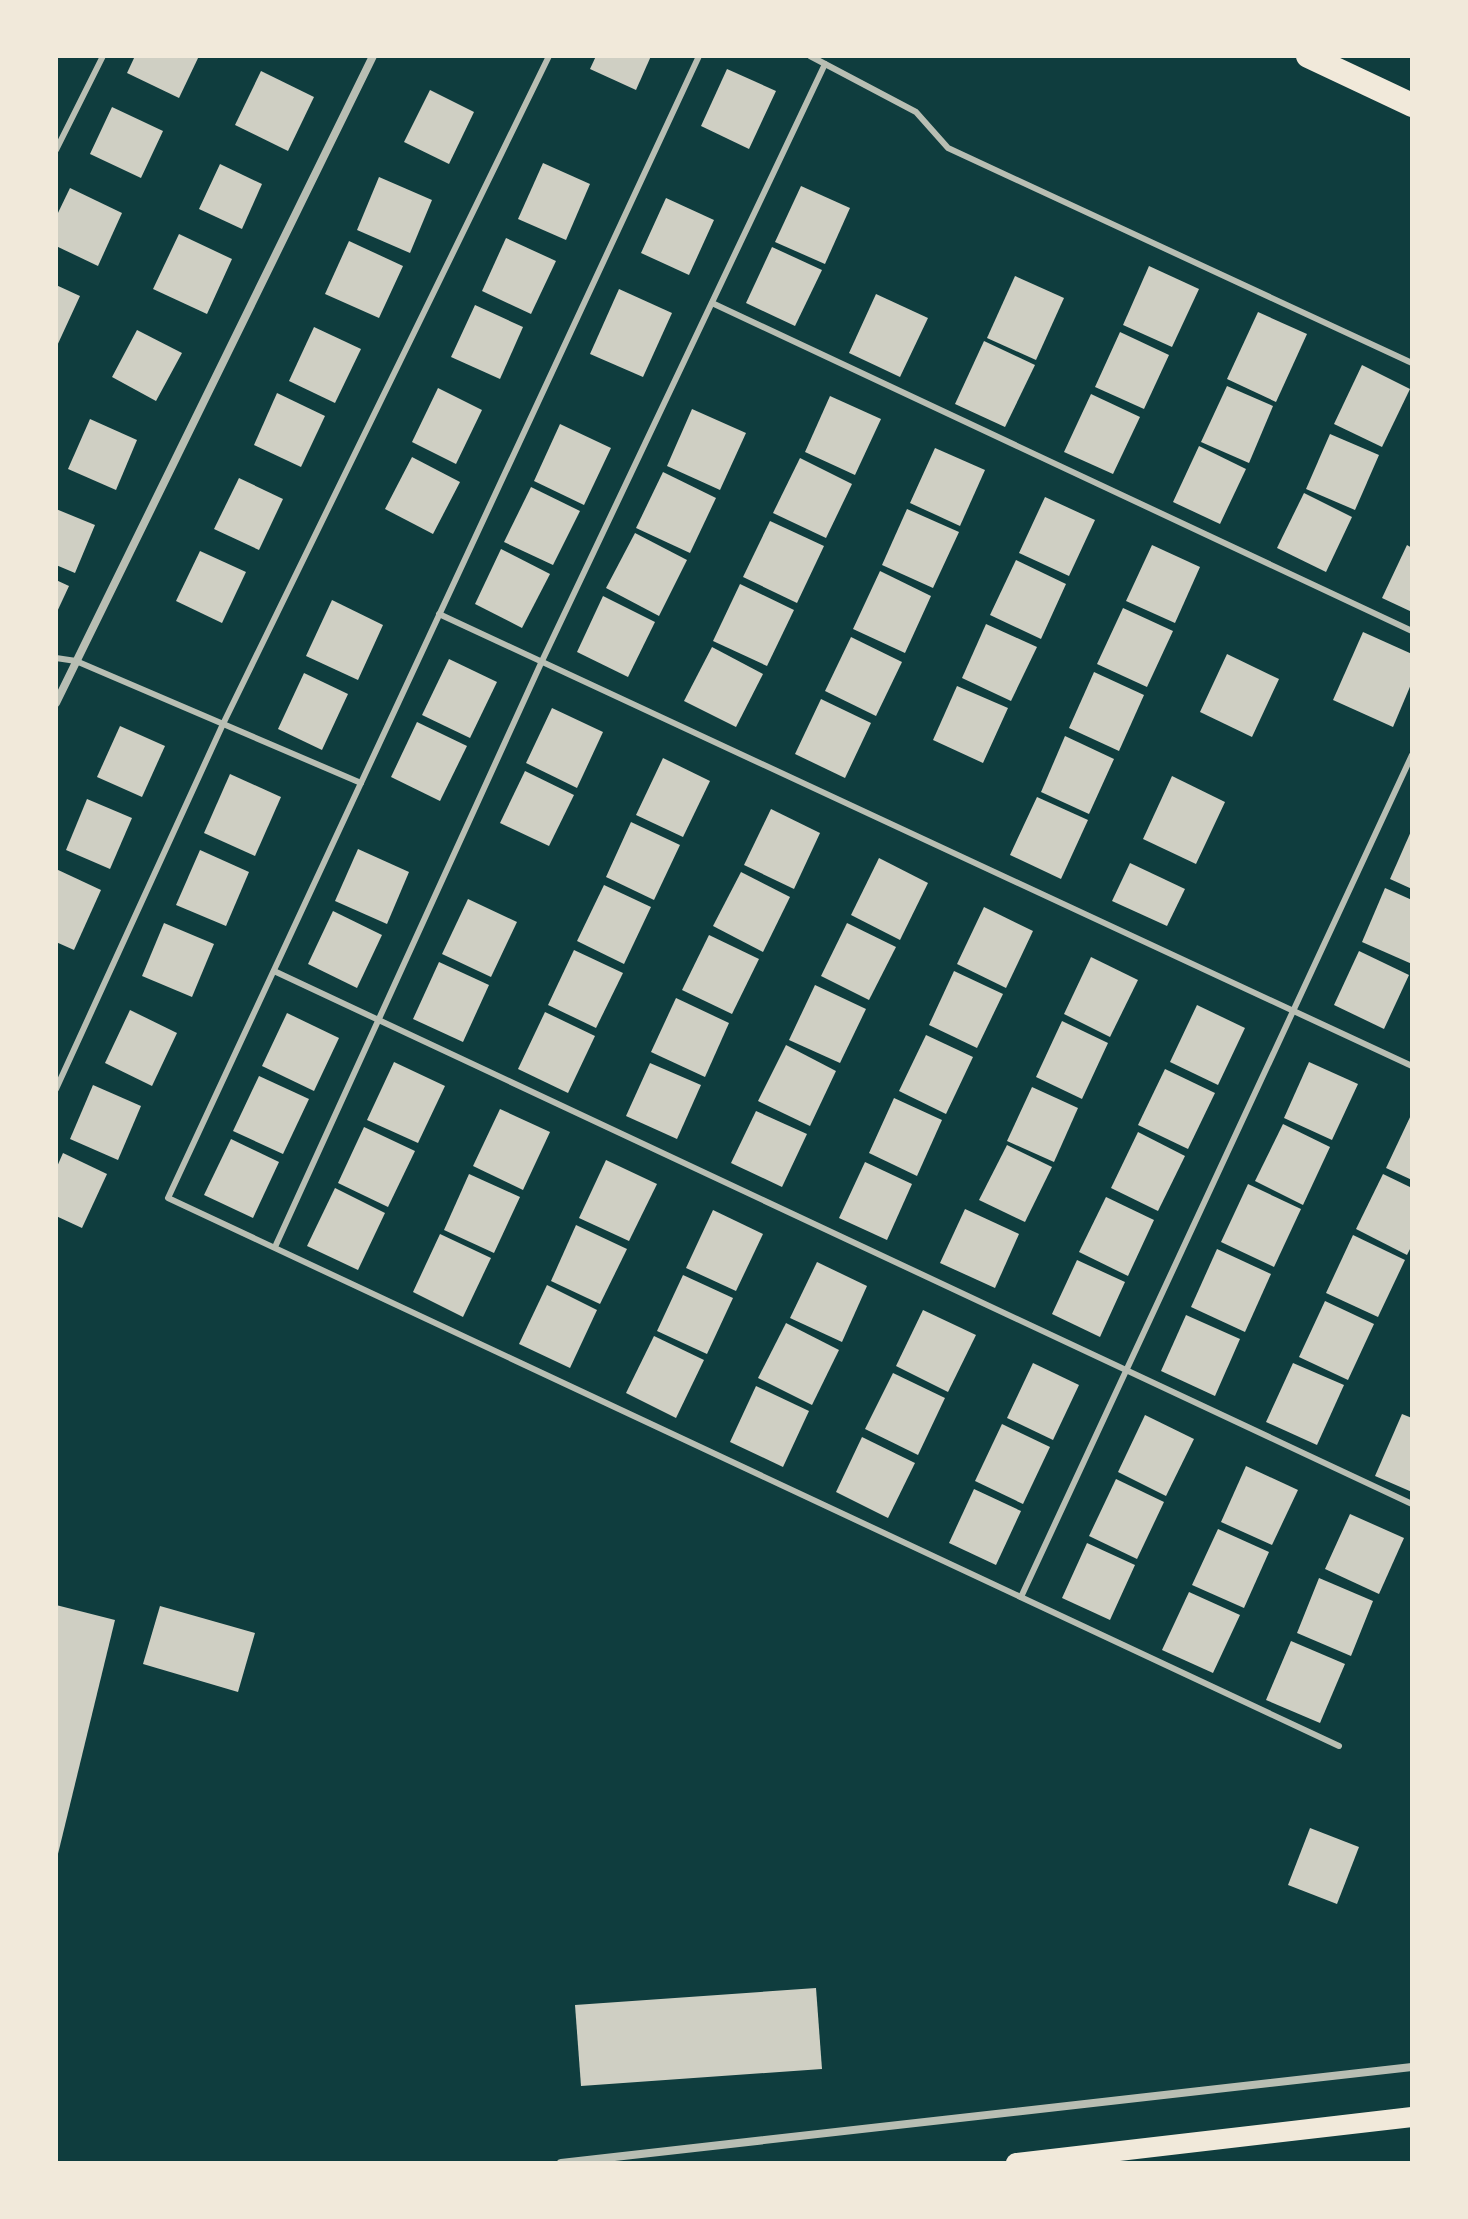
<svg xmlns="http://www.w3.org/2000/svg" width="1468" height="2219" font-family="'Asap Condensed',sans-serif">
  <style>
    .building { fill: #cfcfc3 }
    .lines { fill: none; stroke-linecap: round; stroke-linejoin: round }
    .service { stroke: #b8beb3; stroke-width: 6 }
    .minor { stroke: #b8beb3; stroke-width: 8 }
    .primary { stroke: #f1e9da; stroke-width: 20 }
    .motorway { stroke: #f1e9da; stroke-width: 24 }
  </style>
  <rect width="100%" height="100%" fill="#0f3d3e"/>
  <g class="building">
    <path d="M135 56H199L179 98 127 73Z"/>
    <path d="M596 56H651L636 90 590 69Z"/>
    <path d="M727 69 776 91 749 149 701 126Z"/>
    <path d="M261 71 314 97 288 151 235 125Z"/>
    <path d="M430 90 474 112 449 164 404 142Z"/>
    <path d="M112 107 163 131 141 178 90 154Z"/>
    <path d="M543 163 590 184 566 240 518 219Z"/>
    <path d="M220 164 262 184 242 229 199 209Z"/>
    <path d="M379 177 432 200 410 253 357 230Z"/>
    <path d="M801 186 850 208 825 264 775 242Z"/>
    <path d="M70 188 122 213 98 266 56 246V217Z"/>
    <path d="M666 198 714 220 689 275 641 253Z"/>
    <path d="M179 234 232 259 207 314 153 289Z"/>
    <path d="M506 238 556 261 531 314 482 291Z"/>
    <path d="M349 241 403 266 379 318 325 294Z"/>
    <path d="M772 247 822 270 795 326 746 303Z"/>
    <path d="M1149 266 1199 289 1172 347 1123 325Z"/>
    <path d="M1015 276 1064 298 1036 360 987 338Z"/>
    <path d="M56 285 80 296 56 348Z"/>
    <path d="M619 289 672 313 643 377 590 354Z"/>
    <path d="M876 294 928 318 900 377 849 353Z"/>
    <path d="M475 305 523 327 500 379 451 357Z"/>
    <path d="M1258 312 1307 334 1276 402 1227 379Z"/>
    <path d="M314 327 361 349 335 403 289 381Z"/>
    <path d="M137 330 182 353 156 401 112 377Z"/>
    <path d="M1120 332 1169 355 1144 409 1095 387Z"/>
    <path d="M984 341 1035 365 1005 427 955 404Z"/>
    <path d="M1362 365 1410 389 1382 447 1334 424Z"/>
    <path d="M1227 386 1273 406 1249 463 1201 442Z"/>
    <path d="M438 388 482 410 456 464 412 442Z"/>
    <path d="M277 393 325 416 301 467 254 445Z"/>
    <path d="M1091 394 1140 417 1113 474 1064 452Z"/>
    <path d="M830 396 881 419 855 475 805 452Z"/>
    <path d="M692 409 746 433 720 490 667 466Z"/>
    <path d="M90 419 137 440 116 490 68 469Z"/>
    <path d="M560 424 611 448 584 505 534 481Z"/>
    <path d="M1330 434 1379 455 1355 510 1306 489Z"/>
    <path d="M1199 446 1246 469 1220 524 1173 502Z"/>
    <path d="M935 448 985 470 960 526 910 503Z"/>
    <path d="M412 457 460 482 433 534 385 509Z"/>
    <path d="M800 458 852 484 826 538 773 513Z"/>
    <path d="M663 472 716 498 690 553 636 528Z"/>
    <path d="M239 478 283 499 259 550 214 529Z"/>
    <path d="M531 487 580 511 553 565 504 542Z"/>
    <path d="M1304 493 1352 517 1326 572 1277 548Z"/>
    <path d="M1045 497 1095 520 1069 576 1019 553Z"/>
    <path d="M56 509 95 525 75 573 56 565Z"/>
    <path d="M907 509 959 532 933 588 882 565Z"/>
    <path d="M770 521 824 546 797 603 743 577Z"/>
    <path d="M635 533 687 560 659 616 606 588Z"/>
    <path d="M1152 545 1200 567 1175 623 1126 601Z"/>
    <path d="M1407 545 1412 548V612L1382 598Z"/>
    <path d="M501 549 550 574 522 628 475 604Z"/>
    <path d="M200 551 246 572 222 623 176 601Z"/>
    <path d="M1016 560 1066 584 1041 639 990 615Z"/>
    <path d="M880 571 931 596 905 653 853 629Z"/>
    <path d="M56 580 69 586 56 614Z"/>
    <path d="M740 584 794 610 767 666 713 641Z"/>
    <path d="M603 596 655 622 628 677 577 652Z"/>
    <path d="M332 600 383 625 358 680 306 656Z"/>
    <path d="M1123 608 1173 631 1147 687 1097 664Z"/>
    <path d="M986 624 1037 647 1011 701 962 678Z"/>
    <path d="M1363 632 1412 654V682L1393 727 1333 700Z"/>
    <path d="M851 637 902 662 876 716 825 691Z"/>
    <path d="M712 647 763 674 736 727 684 701Z"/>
    <path d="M1227 654 1279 679 1252 737 1200 712Z"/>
    <path d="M449 659 497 682 470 738 422 715Z"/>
    <path d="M1094 672 1144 695 1119 751 1069 728Z"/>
    <path d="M304 673 348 694 322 750 278 729Z"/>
    <path d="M957 686 1008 708 983 763 933 740Z"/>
    <path d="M821 699 871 723 845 778 795 754Z"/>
    <path d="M552 708 603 732 577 788 526 763Z"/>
    <path d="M417 722 467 746 440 801 391 777Z"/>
    <path d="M120 726 165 746 142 797 97 777Z"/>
    <path d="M1065 736 1114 759 1089 814 1041 792Z"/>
    <path d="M663 758 710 781 683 837 636 815Z"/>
    <path d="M525 771 574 795 549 846 500 823Z"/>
    <path d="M230 774 281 797 255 856 204 833Z"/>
    <path d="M1172 776 1225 802 1196 864 1143 839Z"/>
    <path d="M1037 797 1088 820 1061 879 1010 855Z"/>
    <path d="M87 799 132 818 110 869 66 850Z"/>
    <path d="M771 809 820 833 794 889 744 865Z"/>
    <path d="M631 822 680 845 654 900 606 877Z"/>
    <path d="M1412 829V889L1390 879Z"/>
    <path d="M358 849 409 872 387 924 335 901Z"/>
    <path d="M200 850 249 872 226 926 176 905Z"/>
    <path d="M879 858 928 883 900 940 851 915Z"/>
    <path d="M1130 863 1185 889 1167 926 1112 901Z"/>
    <path d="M56 869 101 890 74 950 56 942Z"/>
    <path d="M741 872 790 897 763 952 713 926Z"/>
    <path d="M604 885 651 907 624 964 577 941Z"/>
    <path d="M1385 888 1412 900V964L1362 942Z"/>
    <path d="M468 899 517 922 491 977 442 954Z"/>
    <path d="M984 907 1033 931 1006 988 957 964Z"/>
    <path d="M333 911 382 935 357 988 308 964Z"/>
    <path d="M164 923 214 944 192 997 142 976Z"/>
    <path d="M847 923 896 947 869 1000 821 976Z"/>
    <path d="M709 935 759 959 732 1014 682 990Z"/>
    <path d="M574 950 623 973 596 1028 548 1005Z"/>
    <path d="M1359 951 1409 975 1384 1029 1334 1005Z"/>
    <path d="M1091 957 1138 980 1110 1037 1064 1014Z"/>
    <path d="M439 962 489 985 463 1042 413 1019Z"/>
    <path d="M954 971 1003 994 977 1048 929 1025Z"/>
    <path d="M815 985 866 1009 840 1063 789 1040Z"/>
    <path d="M676 998 729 1023 705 1077 651 1052Z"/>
    <path d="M1197 1005 1245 1028 1218 1085 1170 1062Z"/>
    <path d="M130 1010 177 1033 152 1086 105 1063Z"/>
    <path d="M545 1012 595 1036 568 1093 518 1069Z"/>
    <path d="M287 1013 339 1038 314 1091 262 1066Z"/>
    <path d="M1062 1021 1108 1043 1082 1099 1036 1077Z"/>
    <path d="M926 1035 973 1057 946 1114 899 1091Z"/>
    <path d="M786 1045 836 1071 810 1126 758 1101Z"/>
    <path d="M394 1062 445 1086 418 1143 367 1120Z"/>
    <path d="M1309 1062 1358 1084 1332 1140 1284 1118Z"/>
    <path d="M650 1063 701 1085 677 1139 626 1116Z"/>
    <path d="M1165 1069 1215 1093 1188 1149 1138 1125Z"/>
    <path d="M259 1076 309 1099 283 1154 233 1131Z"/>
    <path d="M93 1085 141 1106 118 1160 70 1139Z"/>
    <path d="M1032 1087 1078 1108 1054 1162 1007 1141Z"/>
    <path d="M894 1098 942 1120 917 1176 869 1153Z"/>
    <path d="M500 1109 550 1132 523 1190 473 1166Z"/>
    <path d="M756 1111 807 1134 782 1187 731 1163Z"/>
    <path d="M1412 1113V1180L1386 1168Z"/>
    <path d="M1283 1124 1330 1147 1303 1205 1255 1181Z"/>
    <path d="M364 1127 415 1151 388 1207 338 1183Z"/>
    <path d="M1138 1132 1185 1156 1158 1211 1111 1188Z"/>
    <path d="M231 1139 279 1162 253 1218 204 1195Z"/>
    <path d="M1007 1145 1052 1167 1025 1222 979 1200Z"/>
    <path d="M63 1153 107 1174 82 1228 56 1216V1169Z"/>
    <path d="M606 1160 657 1184 629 1241 579 1218Z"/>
    <path d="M865 1162 912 1184 887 1240 839 1218Z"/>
    <path d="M469 1174 520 1197 494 1253 444 1230Z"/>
    <path d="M1383 1174 1412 1188V1245L1407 1255 1356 1229Z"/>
    <path d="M1248 1184 1301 1209 1274 1267 1221 1242Z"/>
    <path d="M335 1188 385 1213 358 1270 307 1246Z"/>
    <path d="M1106 1197 1154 1220 1128 1276 1079 1252Z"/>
    <path d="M965 1209 1019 1234 995 1288 940 1263Z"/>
    <path d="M713 1210 763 1234 736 1291 686 1268Z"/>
    <path d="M576 1225 627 1249 600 1304 551 1281Z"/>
    <path d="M440 1234 491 1258 463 1317 413 1292Z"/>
    <path d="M1353 1235 1405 1260 1378 1317 1326 1293Z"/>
    <path d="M1217 1249 1271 1274 1245 1332 1191 1307Z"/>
    <path d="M1077 1260 1125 1282 1100 1337 1052 1314Z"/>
    <path d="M817 1262 867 1286 842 1342 790 1318Z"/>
    <path d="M683 1275 733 1298 707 1354 657 1331Z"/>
    <path d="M547 1285 597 1310 570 1368 519 1344Z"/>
    <path d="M1325 1301 1374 1324 1348 1380 1299 1357Z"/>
    <path d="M923 1310 976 1335 948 1392 896 1366Z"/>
    <path d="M1186 1315 1240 1339 1215 1396 1161 1371Z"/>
    <path d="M786 1323 839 1350 812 1405 758 1378Z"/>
    <path d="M654 1336 704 1360 676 1418 626 1393Z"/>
    <path d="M1033 1363 1079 1385 1053 1440 1007 1418Z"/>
    <path d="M1293 1363 1344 1385 1317 1445 1266 1422Z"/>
    <path d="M893 1373 945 1398 918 1455 865 1429Z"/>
    <path d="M756 1386 809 1411 783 1467 730 1442Z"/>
    <path d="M1402 1414 1412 1418V1492L1375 1476Z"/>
    <path d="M1145 1415 1194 1439 1166 1496 1118 1472Z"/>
    <path d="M1002 1424 1050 1447 1023 1504 975 1481Z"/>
    <path d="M862 1437 915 1463 888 1518 836 1492Z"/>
    <path d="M1246 1466 1298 1490 1272 1545 1221 1522Z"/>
    <path d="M1116 1479 1164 1502 1137 1559 1089 1536Z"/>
    <path d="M974 1489 1021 1511 996 1565 949 1543Z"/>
    <path d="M1350 1514 1404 1538 1379 1594 1325 1569Z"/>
    <path d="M1218 1529 1269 1552 1244 1608 1192 1585Z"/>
    <path d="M1087 1543 1135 1565 1110 1620 1062 1598Z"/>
    <path d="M1319 1578 1373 1601 1351 1656 1297 1633Z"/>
    <path d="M1189 1592 1240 1615 1213 1673 1162 1650Z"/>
    <path d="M56 1605 115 1620 57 1858H56Z"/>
    <path d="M160 1606 255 1633 238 1692 143 1664Z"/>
    <path d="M1291 1641 1345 1664 1320 1723 1266 1700Z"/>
    <path d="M1310 1828 1359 1847 1337 1904 1288 1885Z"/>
    <path d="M816 1988 822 2069 581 2086 575 2005Z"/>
  </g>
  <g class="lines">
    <g class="service">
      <path d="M699 56 168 1198 1339 1746"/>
      <path d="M810 56 916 112 948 148 1412 363"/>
      <path d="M56 150 103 56"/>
      <path d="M712 303 1412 631"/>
      <path d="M439 614 1412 1066"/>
      <path d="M56 658 76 661 361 783"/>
      <path d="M274 971 1412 1504"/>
      <path d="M56 1089 223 724 549 56"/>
      <path d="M275 1247 542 661 825 64"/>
      <path d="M1021 1597 1412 755"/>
    </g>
    <g class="minor">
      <path d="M56 703 373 56"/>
      <path d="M561 2163 1412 2067"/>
    </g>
    <path class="primary" d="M1016 2163 1412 2117"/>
    <path class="motorway" d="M1308 56 1412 105"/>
  </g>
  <rect width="1468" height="2219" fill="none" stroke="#f1e9da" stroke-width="116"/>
</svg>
